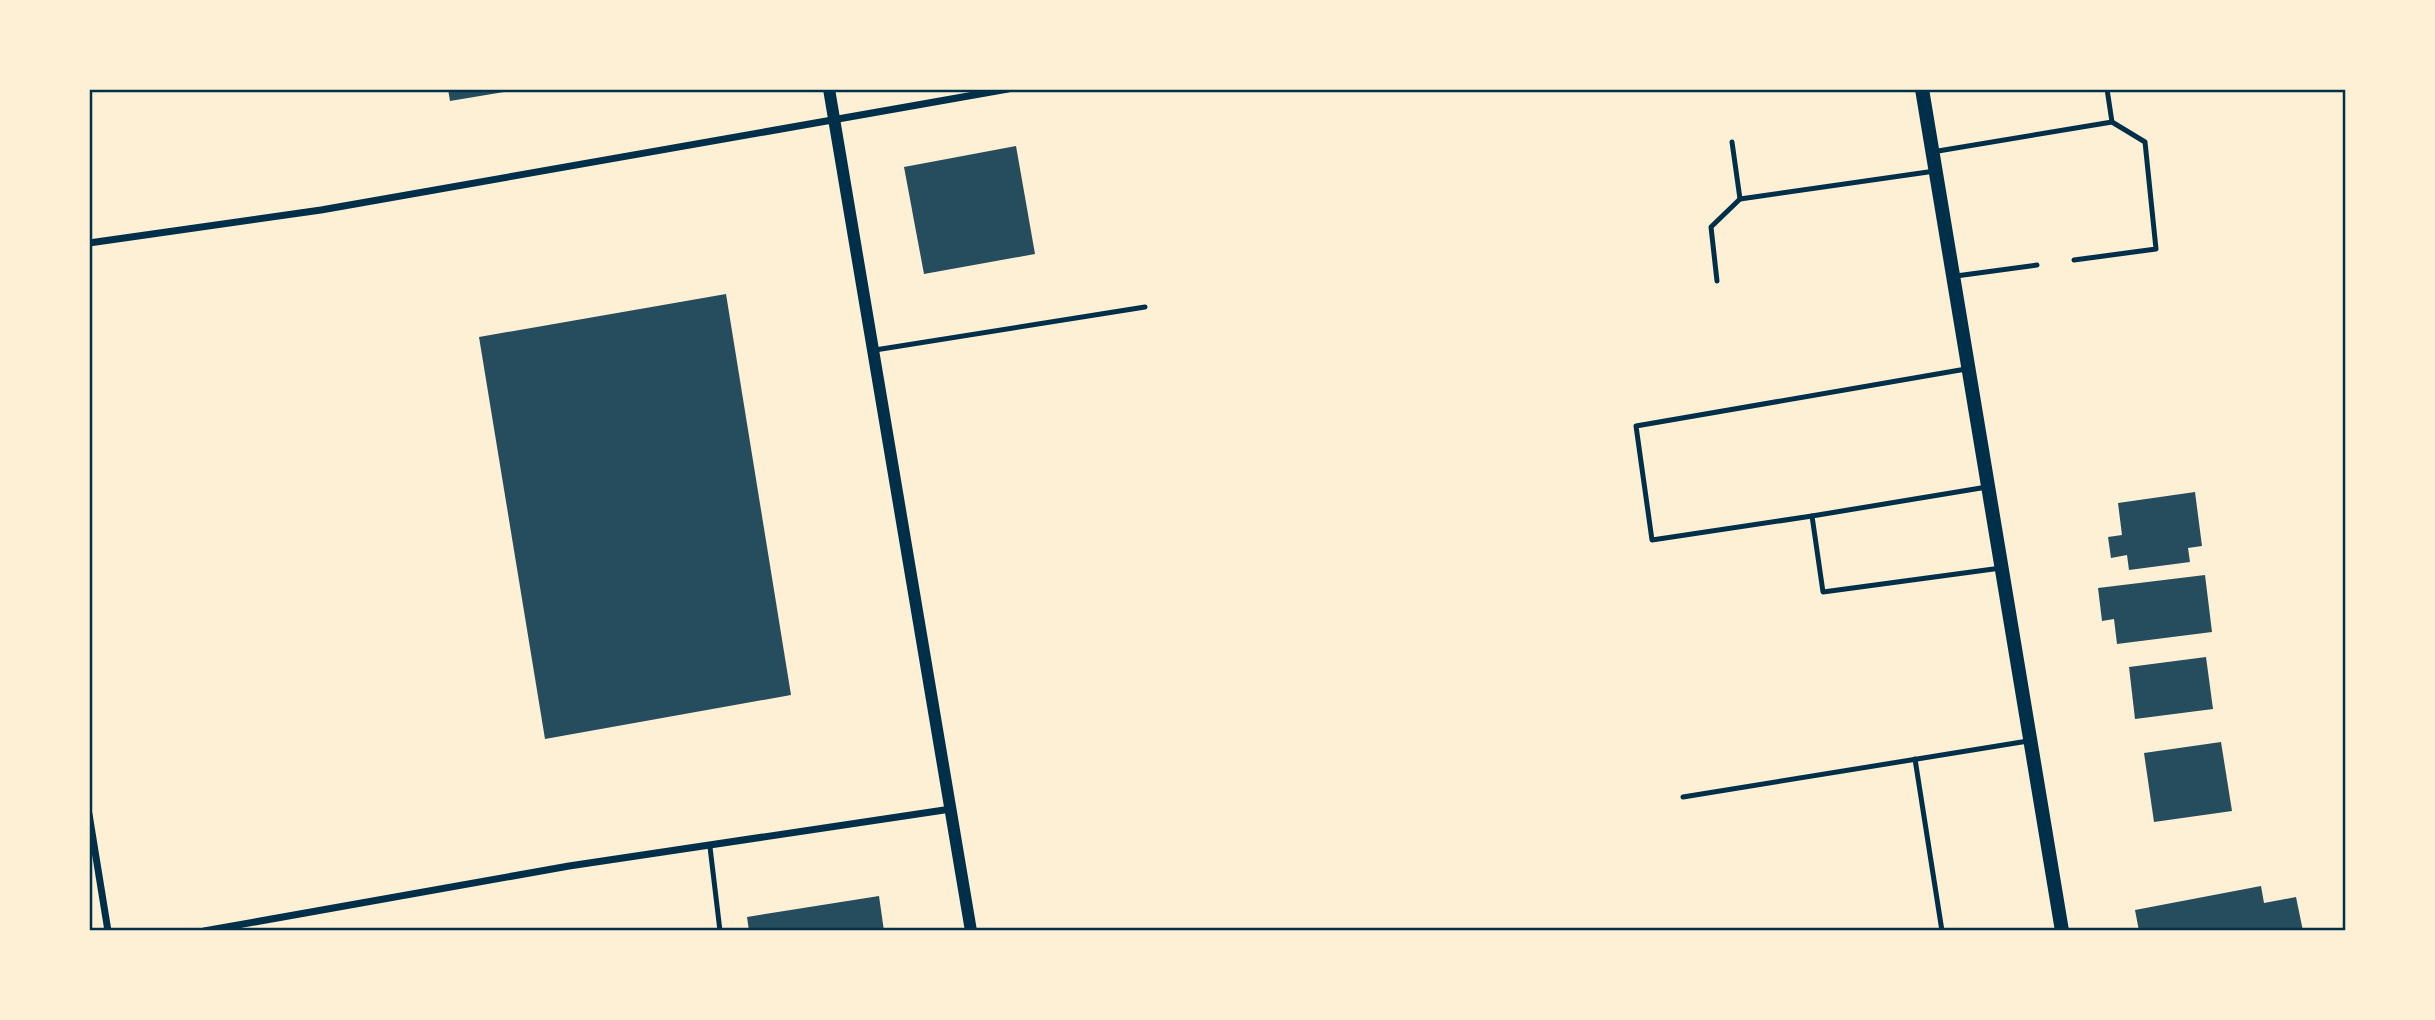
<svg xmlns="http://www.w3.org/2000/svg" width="2435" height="1020" font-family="'Noto Sans',sans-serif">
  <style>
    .building { fill: #264d5e }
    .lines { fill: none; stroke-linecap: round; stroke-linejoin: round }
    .service { stroke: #003049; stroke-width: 5 }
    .minor { stroke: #003049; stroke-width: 7 }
    .tertiary { stroke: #003049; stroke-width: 12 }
    .secondary { stroke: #003049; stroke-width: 14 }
    .neatline { fill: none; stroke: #003049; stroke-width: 2.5 }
  </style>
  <rect width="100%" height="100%" fill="#fdf0d5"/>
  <g class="building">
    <path d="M448 89H510V91L450 101Z"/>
    <path d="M1016 146 1035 254 924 274 904 167Z"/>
    <path d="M726 294 791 695 545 739 479 337Z"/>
    <path d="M2195 492 2202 546 2188 548 2190 562 2129 570 2127 555 2111 558 2108 537 2122 535 2118 503Z"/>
    <path d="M2205 575 2212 632 2117 644 2114 619 2102 621 2098 588Z"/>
    <path d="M2206 657 2213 709 2135 719 2129 667Z"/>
    <path d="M2221 742 2232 811 2154 822 2144 753Z"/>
    <path d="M2261 886 2264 903 2296 897 2303 931H2139L2135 910Z"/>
    <path d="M879 896 884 931H749L747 917Z"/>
  </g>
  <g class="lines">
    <g class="service">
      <path d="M1932 152 2112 122"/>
      <path d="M1740 199 1935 171"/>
      <path d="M2074 260 2156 249 2145 142 2112 122 2107 89"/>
      <path d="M1956 276 2037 265"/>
      <path d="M1717 281 1711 227 1740 199 1732 142"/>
      <path d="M875 350 1145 307"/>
      <path d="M1987 487 1812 516 1823 592 2001 568"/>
      <path d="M1812 516 1652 540 1636 426 1966 369"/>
      <path d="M1915 759 1942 931"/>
      <path d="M1683 797 2028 741"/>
      <path d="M710 847 720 931"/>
    </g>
    <g class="minor">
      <path d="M89 243 321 210 1008 89"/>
      <path d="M89 814 108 931"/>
      <path d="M204 931 569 866 951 809"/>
    </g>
    <path class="tertiary" d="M829 89 971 931"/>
    <path class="secondary" d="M1922 89 2062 931"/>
  </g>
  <rect width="2435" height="1020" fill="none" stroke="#fdf0d5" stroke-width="182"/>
  <rect x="91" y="91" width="2253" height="838" class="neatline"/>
</svg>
